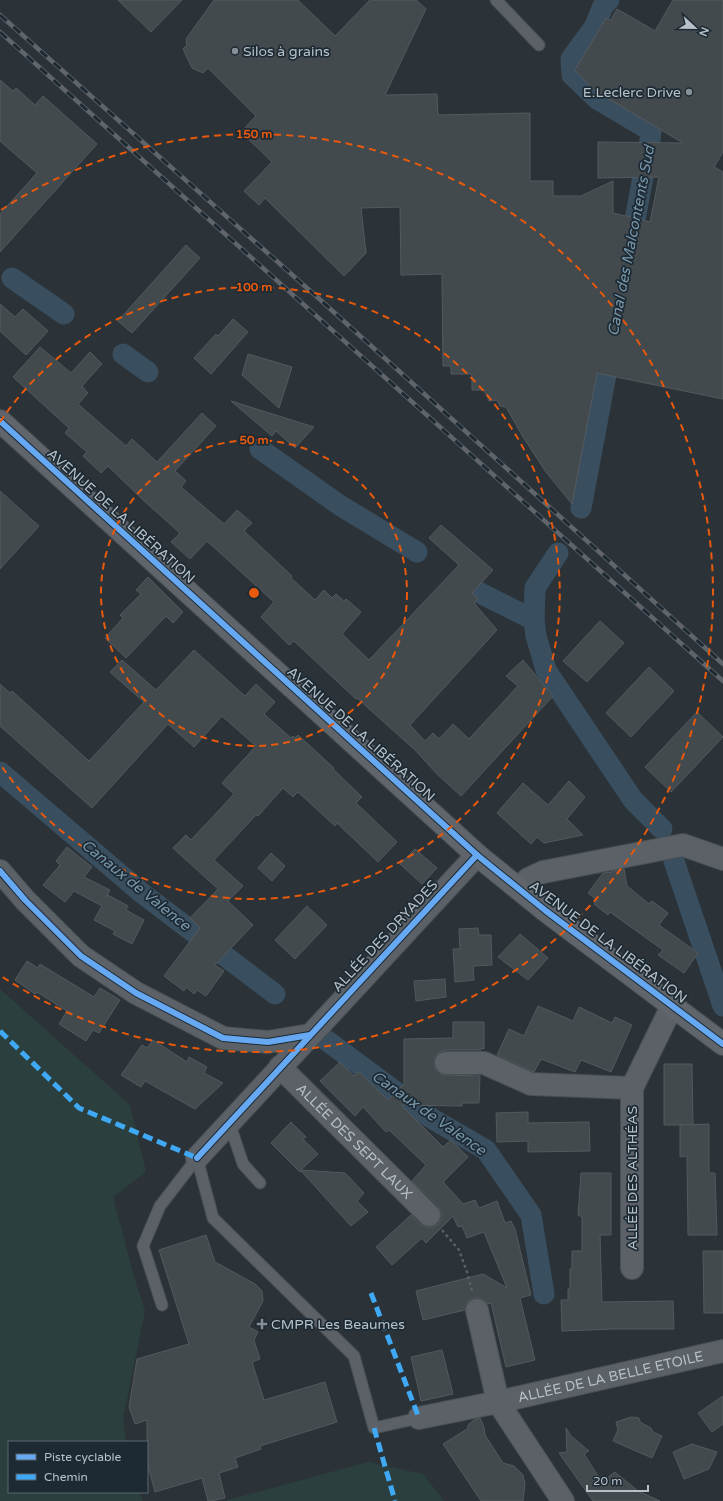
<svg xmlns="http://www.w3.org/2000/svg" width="723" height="1501" font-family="'Varela Round',sans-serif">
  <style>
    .green { fill: #2b403e }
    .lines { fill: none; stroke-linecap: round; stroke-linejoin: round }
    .canal { stroke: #394f60; stroke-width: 21 }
    .building { fill: #434a4e; stroke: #535a5f }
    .lane-casing { stroke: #484f53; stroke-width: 13 }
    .street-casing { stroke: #484f53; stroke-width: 24 }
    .secondary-casing { stroke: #484f53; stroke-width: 24 }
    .path { stroke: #596064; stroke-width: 2.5; stroke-dasharray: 3 3; stroke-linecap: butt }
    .lane { stroke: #5b6166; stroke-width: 11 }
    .street { stroke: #5b6166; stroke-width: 22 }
    .secondary { stroke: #5f656a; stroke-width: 22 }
    .rail-casing { stroke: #5f656a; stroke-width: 4.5 }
    .rail { stroke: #1e2a33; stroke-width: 3; stroke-dasharray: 9; stroke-linecap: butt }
    .quiet { stroke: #3fa9f5; stroke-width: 5; stroke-dasharray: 10 5; stroke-linecap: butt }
    .cycleway-casing { stroke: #1e2a33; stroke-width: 8 }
    .cycleway { stroke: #66a8f1; stroke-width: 6 }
    .ring { fill: none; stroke: #e8590c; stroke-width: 2; stroke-dasharray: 7 5 }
    .poi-dot { fill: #858f96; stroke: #1e2a33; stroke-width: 1.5 }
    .labels { text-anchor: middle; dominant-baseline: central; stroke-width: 3.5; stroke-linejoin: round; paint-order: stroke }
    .poi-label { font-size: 14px; fill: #b6c0c8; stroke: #1e2a33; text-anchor: start }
    .street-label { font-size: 14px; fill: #b6c0c8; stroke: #1e2a33 }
    .water-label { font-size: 15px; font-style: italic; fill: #7796aa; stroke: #1e2a33 }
    .centre { fill: #e8590c; stroke: #1e2a33; stroke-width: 2 }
    .ring-label { font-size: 12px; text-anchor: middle; font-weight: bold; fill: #e8590c; stroke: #1e2a33; stroke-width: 3.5; stroke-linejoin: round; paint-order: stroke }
  </style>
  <rect width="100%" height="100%" fill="#2b3338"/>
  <g class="green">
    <path d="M0 989 130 1105 146 1172 113 1197 133 1274 145 1311 123 1418 126 1442H9V1492H139L143 1501H0Z"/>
    <path d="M368 1462 423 1474 444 1501H224Z"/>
  </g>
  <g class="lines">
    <g class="canal">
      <path d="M609 0 603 6 595 26 571 59 572 75 597 99 651 131 650 140 630 246"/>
      <path d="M12 278 64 314"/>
      <path d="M123 354 148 372"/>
      <path d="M260 449 341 506 417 552"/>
      <path d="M581 508 611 348"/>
      <path d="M558 553 535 588 534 620 536 636 546 670 633 800 662 829"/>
      <path d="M478 592 534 620"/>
      <path d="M0 772 143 894 275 994"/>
      <path d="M674 861 723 1006"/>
      <path d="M322 1037 431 1118 486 1150 531 1215 544 1294"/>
    </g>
  </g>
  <g class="building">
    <path d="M118 0H182L151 32Z"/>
    <path d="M214 0H298L335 36 370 0H416L426 9 385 95 437 94 438 115 530 113V181H553V196H581L613 181V213L650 222 659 177 598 178V142L683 143 594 90 575 70 606 18 611 20 617 9 655 31 673 0H723V152L714 167 723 172V399L597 373 572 504 546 472 523 437 506 407 500 406 497 400 489 401 484 390H472V374H451V366H443L442 274 401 275 400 207 361 208 366 253 344 276 265 198 259 205 244 191 272 162 241 132 256 116 208 68 203 73 192 68 183 49 187 45 186 39Z"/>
    <path d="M0 80 13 91 16 88 35 105 43 96 97 144 0 252V214L37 173 0 141Z"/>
    <path d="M186 245 200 258 132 333 118 321Z"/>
    <path d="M0 304 15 317 23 309 48 331 26 355 0 331Z"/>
    <path d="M233 319 248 332 211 374 194 358 216 334 218 336Z"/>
    <path d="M40 347 71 373 90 352 102 364 82 386 88 393 78 404 126 446 132 439 157 462 202 413 216 426 175 471 186 481 181 487 224 524 237 510 252 523 244 531 292 576 291 578 315 600 324 590 332 598 336 594 344 601 346 599 361 612 342 634 369 660 459 565 429 538 441 525 493 570 472 593 478 598 474 603 497 630 410 725 425 741 433 733 439 739 453 724 469 739 518 686 506 676 523 660 553 696 461 796 437 774 415 750 357 698 356 699 294 641 289 645 261 617 274 602 207 541 190 559 171 542 180 533 142 499 108 466 101 473 83 456 87 452 65 433 69 428 13 377Z"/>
    <path d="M248 354 292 367 279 408 242 375Z"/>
    <path d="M231 401 314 427 295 448 276 431 272 436Z"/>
    <path d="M0 491 39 526 0 569Z"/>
    <path d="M148 577 183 612 173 623 166 616 126 658 105 638 123 618 120 615 141 594 136 590Z"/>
    <path d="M600 621 624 643 587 682 563 661Z"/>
    <path d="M194 650 245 696 256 684 275 702 264 714 291 738 293 736 295 738 298 735 334 768 333 769 362 797 356 803 397 842 378 862 337 823 335 826 298 792 293 797 283 788 258 816 256 815 214 860 243 886 228 901 253 925 215 965 224 971 206 996 197 990 194 994 186 987 184 991 164 976 200 928 190 918 218 889 173 848 186 835 191 840 234 794 222 783 256 746 222 716 194 747 168 724 92 808 0 726V684L10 693 12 691 89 761 144 702 110 672 122 660 156 690Z"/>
    <path d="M649 667 674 691 631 737 606 713Z"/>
    <path d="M697 712 723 737 671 792 645 767Z"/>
    <path d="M569 781 585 797 567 819 583 835 544 843 537 837 531 844 497 813 523 783 548 805Z"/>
    <path d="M67 847 92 867 84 877 110 890 106 897 108 895 128 906 126 910 144 920 132 944 113 934 115 931 94 920 102 906 74 891 65 902 43 885 60 865 56 861Z"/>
    <path d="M415 849 437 868 422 884 400 864Z"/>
    <path d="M271 853 285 866 272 881 258 868Z"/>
    <path d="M624 869 627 886 649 904 652 901 668 913 659 925 698 953 684 973 658 955 663 950 610 912 608 915 594 904 597 900 588 893 603 873 609 872 610 873 612 871Z"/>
    <path d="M307 906 327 925 295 959 275 940Z"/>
    <path d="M478 928 479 935H491L492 965 473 966 474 980 455 982 453 949H460L459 929Z"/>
    <path d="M520 934 548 958 528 980 498 957Z"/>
    <path d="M27 961 38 968 40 964 94 997 100 988 120 1000 99 1033 93 1030 86 1041 59 1024 67 1011 37 992 35 994 15 980Z"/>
    <path d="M445 979 446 997 416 1001 414 981Z"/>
    <path d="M538 1006 573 1021 579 1007 612 1023 615 1017 632 1025 611 1072 581 1060 575 1072 541 1059 534 1072 497 1055 509 1029 524 1036Z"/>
    <path d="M453 1022H484V1049L481 1048V1050H446L440 1052 435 1057 434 1063 435 1069 439 1074 446 1075 480 1076 479 1103H462V1106L401 1105 443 1147 451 1140 468 1157 443 1182 463 1204 475 1200 479 1208 497 1201 505 1223 511 1221 515 1229 531 1295 520 1298 535 1360 506 1367 491 1303 488 1304 481 1298H474L468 1301 465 1310 423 1320 416 1291 483 1274 507 1288 484 1232 467 1238 462 1226 458 1227 453 1216 426 1243 422 1238 392 1265 376 1247 411 1215 420 1224 426 1227H433L438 1224 441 1219V1212L438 1206 412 1181 426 1165 389 1130 386 1132 363 1107 355 1116 320 1081 340 1062 354 1076 359 1072 388 1100 404 1084V1039L453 1038Z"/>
    <path d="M153 1040 187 1062 189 1057 207 1067 204 1073 223 1083 195 1109 145 1081 141 1087 121 1075 142 1045 147 1048Z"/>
    <path d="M664 1064H692L693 1125H664Z"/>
    <path d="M528 1112V1123L589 1122 590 1151 528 1152V1141L497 1142 496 1113Z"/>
    <path d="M291 1122 306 1137 303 1139 318 1154 301 1170 345 1173 364 1193 357 1201 368 1212 351 1226 301 1171 300 1172 271 1143Z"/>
    <path d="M709 1124V1173H715L717 1235H688L687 1156 680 1157V1125Z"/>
    <path d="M581 1173H611V1235H600L602 1302 673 1301 674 1329H613L562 1331 561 1300H568V1289H570V1269H572V1251H582V1217L578 1215Z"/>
    <path d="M206 1235 215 1262 255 1284 262 1291 263 1301 249 1327 258 1332 254 1340 260 1359 252 1362 264 1400 325 1382 337 1422 260 1446 261 1449 235 1458 238 1467 219 1473 225 1498 211 1501H208L202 1478 155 1492 147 1462V1420L135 1424 129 1407 137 1359 189 1344 159 1250Z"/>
    <path d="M703 1251H723V1313H704Z"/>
    <path d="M442 1350 453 1394 421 1401 411 1357Z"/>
    <path d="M723 1396V1424L712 1432 698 1413Z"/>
    <path d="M631 1417 639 1418 640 1422 651 1428 653 1432 662 1436 652 1458 613 1441 618 1430 616 1422Z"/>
    <path d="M480 1418 484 1427 485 1435 503 1463 514 1466 523 1475 525 1484 523 1501H481L443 1444 467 1429 469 1424 474 1420Z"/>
    <path d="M566 1428 571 1436 589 1451 584 1454 602 1482 615 1472 638 1491 660 1501H593L559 1453 567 1452Z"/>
    <path d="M692 1444 717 1452 709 1469 684 1479 673 1452Z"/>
  </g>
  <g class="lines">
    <defs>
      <g id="lane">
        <path d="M496 0 539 45"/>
        <path d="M229 1122 243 1164 260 1183"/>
        <path d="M197 1158 213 1218 354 1356 374 1428 419 1418"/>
        <path d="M162 1305 143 1246 160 1206 197 1158"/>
      </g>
      <g id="street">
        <path d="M0 871 25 900 81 956 136 993 223 1038 268 1042 310 1035"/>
        <path d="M519 889 528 879 543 872 683 845 723 859"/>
        <path d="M446 1063H484L531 1084 632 1088"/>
        <path id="s1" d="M280 1067 429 1215"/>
        <path d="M197 1158 477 855"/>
        <path d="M632 1268V1088L672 1006"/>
        <path d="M477 1310 498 1402 563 1501"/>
        <path id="s2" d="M419 1418 498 1402 723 1351"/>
      </g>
      <path id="secondary" d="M0 421 477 855 546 911 723 1044"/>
    </defs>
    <use href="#lane" class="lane-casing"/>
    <use href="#street" class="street-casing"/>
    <use href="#secondary" class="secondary-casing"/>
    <path class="path" d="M442 1230 459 1250 467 1272 472 1291"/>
    <use href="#lane" class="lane"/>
    <use href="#street" class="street"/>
    <use href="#secondary" class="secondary"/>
    <defs>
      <g id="rail">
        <path d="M0 15 316 296 723 664"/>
        <path d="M0 32 723 681"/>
      </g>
    </defs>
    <use href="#rail" class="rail-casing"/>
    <use href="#rail" class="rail"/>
    <g class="quiet">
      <path d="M0 1031 79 1108 197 1158"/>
      <path d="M371 1293 419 1418"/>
      <path d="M374 1428 395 1501"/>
    </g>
    <defs>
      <g id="cycleway">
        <path d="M0 421 477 855 546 911 723 1044"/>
        <path d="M0 871 25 900 81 956 136 993 223 1038 268 1042 310 1035"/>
        <path d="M197 1158 477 855"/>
      </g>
    </defs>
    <use href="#cycleway" class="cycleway-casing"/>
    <use href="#cycleway" class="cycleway"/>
  </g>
  <g class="ring">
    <circle cx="254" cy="593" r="153"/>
    <path d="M0 422A306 306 0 1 1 0 764"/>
    <path d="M1 210A459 459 0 1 1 1 976"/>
  </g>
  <g class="poi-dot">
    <circle cx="235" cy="51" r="4"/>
    <circle cx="689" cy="92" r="4"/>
    <path d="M260 1318h4v4h4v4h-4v4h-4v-4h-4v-4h4z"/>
  </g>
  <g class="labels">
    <g class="poi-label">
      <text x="243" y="51">Silos à grains</text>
      <text x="681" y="92" text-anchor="end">E.Leclerc Drive</text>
      <text x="271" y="1324">CMPR Les Beaumes</text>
    </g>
    <g class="street-label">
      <text transform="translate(121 516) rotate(42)">AVENUE DE LA LIBÉRATION</text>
      <text transform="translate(361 734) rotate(42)">AVENUE DE LA LIBÉRATION</text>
      <text transform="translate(385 936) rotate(-47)">ALLÉE DES DRYADES</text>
      <text transform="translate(608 942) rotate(37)">AVENUE DE LA LIBÉRATION</text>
      <text stroke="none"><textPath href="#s1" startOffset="105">ALLÉE DES SEPT LAUX</textPath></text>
      <text transform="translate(632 1178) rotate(-90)">ALLÉE DES ALTHÉAS</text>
      <text stroke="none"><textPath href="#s2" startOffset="196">ALLÉE DE LA BELLE ETOILE</textPath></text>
    </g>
    <g class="water-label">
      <text transform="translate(631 241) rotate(-79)">Canal des Malcontents Sud</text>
      <text transform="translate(136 885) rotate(39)">Canaux de Valence</text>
      <text transform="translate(429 1113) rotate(35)">Canaux de Valence</text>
    </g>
  </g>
  <circle cx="254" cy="593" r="6" class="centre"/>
  <g class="ring-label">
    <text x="254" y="138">150 m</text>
    <text x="254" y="291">100 m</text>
    <text x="254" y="444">50 m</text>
  </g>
  <rect x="8" y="1441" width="140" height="52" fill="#1e2a33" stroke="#5b666f"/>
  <rect x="16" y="1454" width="20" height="6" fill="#66a8f1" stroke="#5b666f"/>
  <text x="44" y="1461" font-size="12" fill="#b6c0c8">Piste cyclable</text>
  <rect x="16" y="1474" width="20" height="6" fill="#3fa9f5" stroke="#5b666f"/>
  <text x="44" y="1481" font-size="12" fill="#b6c0c8">Chemin</text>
  <g transform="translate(695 28) rotate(112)" stroke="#1e2a33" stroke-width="3" paint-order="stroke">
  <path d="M0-3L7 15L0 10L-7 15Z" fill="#b6c0c8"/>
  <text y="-6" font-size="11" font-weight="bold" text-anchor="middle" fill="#b6c0c8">N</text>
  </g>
  <path d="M587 1485v6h61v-6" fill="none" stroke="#b6c0c8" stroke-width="2"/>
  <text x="593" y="1485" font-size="12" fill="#b6c0c8" stroke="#1e2a33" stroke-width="3" paint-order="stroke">20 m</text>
</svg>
